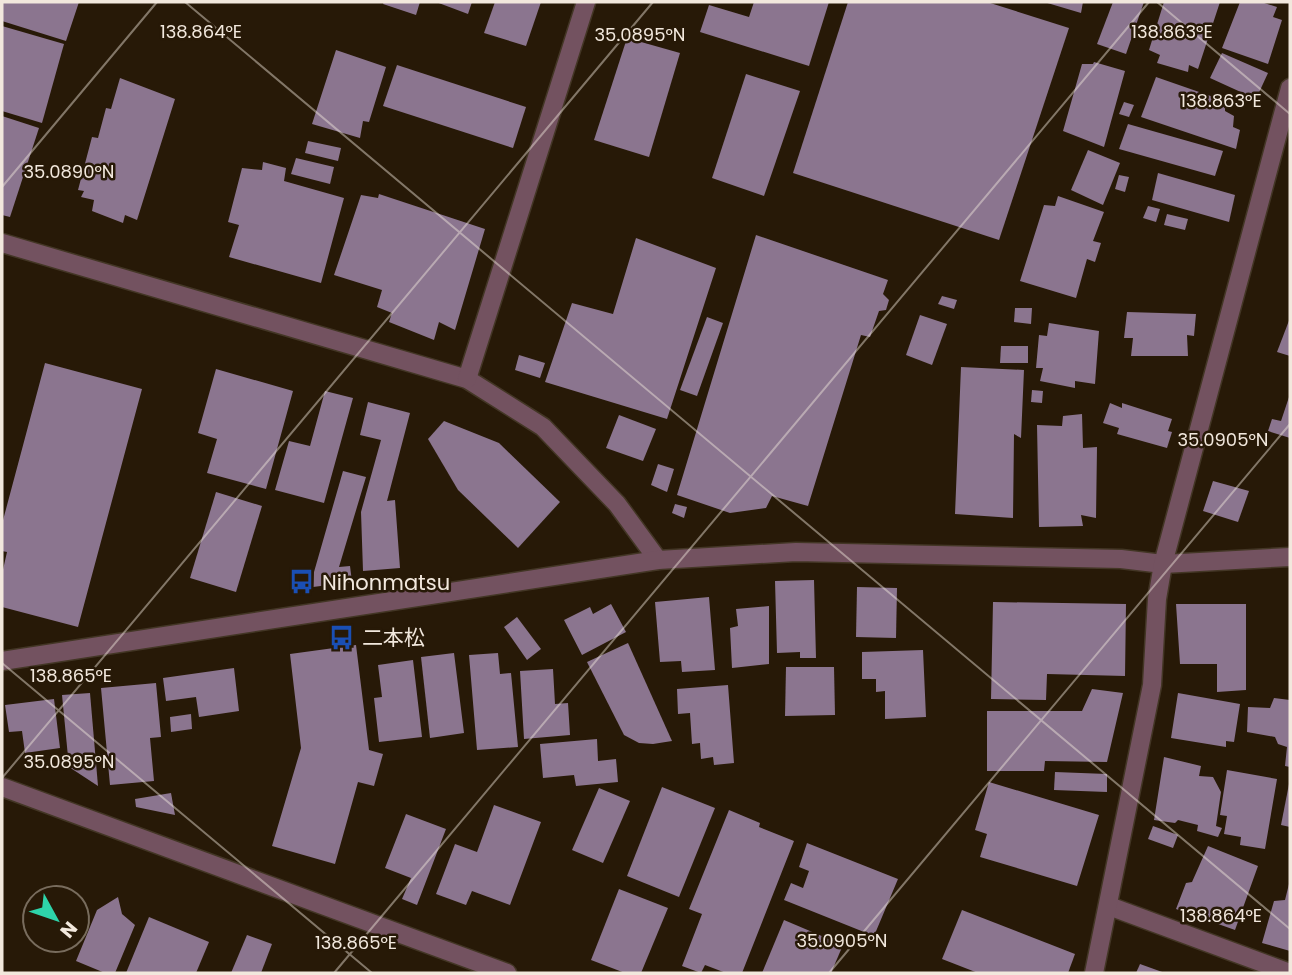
<svg xmlns="http://www.w3.org/2000/svg" width="1292" height="975" font-family="Poppins,'Noto Sans JP',sans-serif">
  <style>
    .building { fill: #8b758f }
    .lines { fill: none; stroke-linecap: round; stroke-linejoin: round }
    .minor-casing { stroke: #433625; stroke-width: 21 }
    .minor { stroke: #735260; stroke-width: 18 }
    .ticks { fill: none; stroke: #f2e8dd; stroke-width: 2; stroke-opacity: 0.45 }
    .labels { text-anchor: middle; dominant-baseline: central; stroke-width: 5; stroke-linejoin: round; paint-order: stroke }
    .poi-label { font-size: 21px; fill: #f2e8dd; stroke: #271907; text-anchor: start }
    .ticks-label { font-size: 18px; text-anchor: middle; fill: #f2e8dd; stroke: #271907; stroke-width: 5; stroke-linejoin: round; paint-order: stroke }
  </style>
  <rect width="100%" height="100%" fill="#271907"/>
  <g class="building">
    <path d="M2 2H79L66 41 2 21Z"/>
    <path d="M384 2H420L416 15 383 4Z"/>
    <path d="M436 2H472L468 14Z"/>
    <path d="M495 2H541L526 46 484 33Z"/>
    <path d="M754 2H829L809 66 700 32 709 5 749 17Z"/>
    <path d="M848 2H987L1069 28 999 240 793 173Z"/>
    <path d="M1044 2H1083L1081 13Z"/>
    <path d="M1113 2H1144L1126 54 1097 44Z"/>
    <path d="M1164 2H1220L1198 69 1189 65 1188 72 1157 63 1160 55 1149 50Z"/>
    <path d="M1240 2H1261L1277 7 1273 17 1282 20 1268 64 1222 48Z"/>
    <path d="M2 26 64 44 42 123 2 111Z"/>
    <path d="M627 38 680 53 649 157 594 140Z"/>
    <path d="M336 50 386 67 369 122 363 121 360 138 312 124Z"/>
    <path d="M1222 53 1268 73 1256 99 1210 78Z"/>
    <path d="M1094 62 1125 71 1104 147 1063 131 1082 64H1093Z"/>
    <path d="M397 65 526 107 513 148 383 106Z"/>
    <path d="M746 74 800 91 764 196 712 178Z"/>
    <path d="M1156 77 1225 101V111L1234 116 1233 127 1240 130 1236 149 1141 117Z"/>
    <path d="M120 78 175 99 137 220 125 215 123 223 92 211 94 200 81 197 84 191 78 190 92 137 98 138 106 108 111 109Z"/>
    <path d="M1124 102 1134 105 1129 117 1119 114Z"/>
    <path d="M2 116 39 128 10 217 2 215Z"/>
    <path d="M1128 124 1223 151 1215 176 1119 149Z"/>
    <path d="M308 141 341 148 338 161 305 153Z"/>
    <path d="M1088 150 1120 163 1103 205 1071 190Z"/>
    <path d="M296 158 334 167 330 184 291 174Z"/>
    <path d="M263 162 286 168 284 181 344 198 321 283 229 257 239 225 228 222 242 168 262 170Z"/>
    <path d="M1158 173 1235 195 1229 222 1152 200Z"/>
    <path d="M1119 175 1129 177 1125 192 1115 189Z"/>
    <path d="M379 194 485 229 455 330 439 322 434 340 389 322 392 313 377 307 382 290 334 275 361 195 378 198Z"/>
    <path d="M1058 196 1104 212 1093 241 1101 243 1095 262 1087 259 1076 298 1020 281 1044 205 1055 206Z"/>
    <path d="M1148 206 1160 209 1156 222 1143 218Z"/>
    <path d="M1167 214 1188 219 1185 230 1164 225Z"/>
    <path d="M756 235 888 280 883 294 889 300 886 310 879 311 870 337 861 335 808 506 772 496 766 508 730 513 677 495Z"/>
    <path d="M636 238 716 268 667 419 545 382 572 303 613 314Z"/>
    <path d="M942 296 957 300 954 309 938 304Z"/>
    <path d="M1015 308H1032L1031 324 1014 322Z"/>
    <path d="M1127 312 1196 314 1194 336 1187 335 1188 356H1131L1133 338H1124Z"/>
    <path d="M920 315 947 324 932 365 906 355Z"/>
    <path d="M707 317 723 323 697 396 680 390Z"/>
    <path d="M1290 318V356L1277 352Z"/>
    <path d="M1049 323 1099 331 1095 384 1075 381V388L1040 381 1043 368H1036L1039 335 1047 336Z"/>
    <path d="M1001 346H1028V363H1000Z"/>
    <path d="M519 355 545 363 540 378 515 370Z"/>
    <path d="M45 363 142 389 78 627 2 607V574L7 552 2 551V524Z"/>
    <path d="M961 367 1024 370 1021 438 1014 434 1013 518 955 514Z"/>
    <path d="M216 369 293 391 266 489 207 473 217 439 198 433Z"/>
    <path d="M1032 390 1043 391 1042 403 1031 402Z"/>
    <path d="M325 391 353 398 324 503 275 490 289 441 310 446Z"/>
    <path d="M1290 394V438L1268 431 1272 419 1281 421Z"/>
    <path d="M368 402 410 413 387 501 395 500 400 568 363 571 361 512 381 440 360 435Z"/>
    <path d="M1110 403 1122 408V403L1172 419 1168 431 1172 432 1167 448 1117 434 1119 428 1103 423Z"/>
    <path d="M1082 414 1083 448 1097 447 1096 518 1081 515 1083 526 1039 527 1037 425 1062 426 1063 416Z"/>
    <path d="M619 415 656 429 643 461 606 448Z"/>
    <path d="M444 421 499 443 560 502 518 548 458 490 428 439Z"/>
    <path d="M658 464 674 469 667 492 651 485Z"/>
    <path d="M343 471 366 477 339 567 350 566 352 582 313 587 314 572Z"/>
    <path d="M1213 481 1249 491 1238 522 1203 511Z"/>
    <path d="M216 492 262 506 236 592 190 578Z"/>
    <path d="M675 504 687 507 684 518 672 513Z"/>
    <path d="M814 580 816 658H800V652L777 653 775 581Z"/>
    <path d="M857 587 897 588 896 638 856 637Z"/>
    <path d="M709 597 715 670 682 672 681 661 660 662 655 602Z"/>
    <path d="M993 602 1126 604 1125 676 1047 674 1046 700 991 699Z"/>
    <path d="M611 604 626 632 582 655 564 620 590 607 593 614Z"/>
    <path d="M1176 604H1246V690L1217 692V664H1180Z"/>
    <path d="M769 606V664L732 668 730 628 738 626 736 609Z"/>
    <path d="M517 617 541 649 527 660 504 627Z"/>
    <path d="M628 643 672 741 653 744 639 743 624 735 587 662Z"/>
    <path d="M356 645 369 750 383 754 374 786 358 782 335 864 272 846 301 748 290 654Z"/>
    <path d="M923 650 926 717 885 719V691L876 692V679H862V652Z"/>
    <path d="M454 653 464 733 430 738 421 657Z"/>
    <path d="M498 653 500 674 511 673 518 747 477 750 469 655Z"/>
    <path d="M413 660 422 737 379 742 374 698 382 697 378 665Z"/>
    <path d="M786 667H834L835 715 785 716Z"/>
    <path d="M234 668 239 711 199 717 196 697 166 701 163 678Z"/>
    <path d="M553 669 555 704 568 703 570 735 524 739 520 671Z"/>
    <path d="M156 683 161 737 150 738 154 781 110 785 101 688Z"/>
    <path d="M728 685 734 763 714 765 713 757 701 759 700 743 692 744 690 713 678 714 677 689Z"/>
    <path d="M1092 689 1123 693 1107 762 1045 761 1044 771H987V711H1082Z"/>
    <path d="M90 693 98 786 69 767 62 695Z"/>
    <path d="M1178 693 1240 704 1234 742 1226 741V747L1171 738Z"/>
    <path d="M1274 698 1290 700V767L1285 766 1287 747 1278 744 1275 737 1247 732 1248 707 1270 708Z"/>
    <path d="M54 699 60 748 25 753 22 731 9 732 5 705Z"/>
    <path d="M191 714 192 729 171 732 170 717Z"/>
    <path d="M597 739 598 761 616 759 618 782 576 786 574 775 543 778 540 744Z"/>
    <path d="M1164 757 1201 766 1199 776 1213 777 1221 792 1216 826 1222 828 1218 837 1197 831 1198 825 1178 820 1175 823 1154 820Z"/>
    <path d="M1227 770 1277 779 1265 849 1240 845 1241 837 1224 834 1227 816 1220 815Z"/>
    <path d="M1055 772 1107 774V792L1054 790Z"/>
    <path d="M989 782 1099 815 1077 886 980 857 987 834 975 830Z"/>
    <path d="M1289 784H1290V827L1281 825Z"/>
    <path d="M662 787 715 808 679 897 627 876Z"/>
    <path d="M599 788 630 801 603 863 572 850Z"/>
    <path d="M171 793 175 815 136 807 135 799Z"/>
    <path d="M494 805 541 822 510 905 472 891 466 905 436 894 455 844 477 852Z"/>
    <path d="M729 810 760 823 759 827 794 841 742 973H726L705 965 701 973 682 966 702 914 689 909Z"/>
    <path d="M406 814 446 829 417 905 402 899 411 878 385 868Z"/>
    <path d="M1153 826 1178 835 1173 848 1148 839Z"/>
    <path d="M807 843 898 879 874 936 784 900 791 883 803 888 809 871 799 867Z"/>
    <path d="M1208 846 1258 866 1235 930 1176 909 1186 883 1192 882Z"/>
    <path d="M1289 884H1290V951L1262 943 1274 901 1285 900Z"/>
    <path d="M619 889 668 908 641 973H625L591 960Z"/>
    <path d="M118 897 122 914 135 925 115 973H105L76 961 97 910Z"/>
    <path d="M962 910 1075 954 1068 973H978L942 959Z"/>
    <path d="M149 917 209 942 196 973H126Z"/>
    <path d="M784 920 843 945 831 973H762Z"/>
    <path d="M247 935 272 944 261 973H231Z"/>
    <path d="M1140 964 1165 973H1136Z"/>
  </g>
  <g class="lines">
    <defs>
      <g id="minor">
        <path d="M2 243 467 379 543 427 617 504 658 560"/>
        <path d="M467 379 586 2"/>
        <path d="M2 661 658 560 796 552 1121 559 1163 564 1290 557"/>
        <path d="M2 787 507 973"/>
        <path d="M1109 906 1290 973"/>
        <path d="M1094 973 1152 685 1157 599 1163 564 1290 88"/>
      </g>
    </defs>
    <use href="#minor" class="minor-casing"/>
    <use href="#minor" class="minor"/>
  </g>
  <path class="ticks" d="M185 2 1290 929M1157 2 1290 114M2 187 157 2M2 663 372 973M2 778 653 2M334 973 1149 2M829 973 1290 424"/>
  <defs>
    <symbol id="bus-bare" viewBox="-9 -9 18 18"><path d="M-5-6H5V4H4V6H2V4H-2V6H-4V4H-5ZM-3.5-4V0h7V-4ZM-3.5 1.2v1.5H-2V1.2ZM2 1.2v1.5H3.5V1.2Z" fill="#1a4fb4" stroke="#271907" stroke-width="2.5" paint-order="stroke"/></symbol>
  </defs>
  <g fill-rule="evenodd">
    <use href="#bus-bare" x="284" y="564" width="35" height="35"/>
    <use href="#bus-bare" x="324" y="620" width="35" height="35"/>
  </g>
  <g class="labels">
    <g class="poi-label">
      <text x="322" y="582">Nihonmatsu</text>
      <text x="362" y="637">二本松</text>
    </g>
  </g>
  <g class="ticks-label">
    <text x="1172" y="38">138.863°E</text>
    <text x="201" y="38">138.864°E</text>
    <text x="640" y="41">35.0895°N</text>
    <text x="1221" y="107">138.863°E</text>
    <text x="69" y="178">35.0890°N</text>
    <text x="1223" y="446">35.0905°N</text>
    <text x="71" y="682">138.865°E</text>
    <text x="69" y="768">35.0895°N</text>
    <text x="1221" y="922">138.864°E</text>
    <text x="842" y="947">35.0905°N</text>
    <text x="356" y="949">138.865°E</text>
  </g>
  <rect width="1292" height="975" fill="none" stroke="#f2e8dd" stroke-width="7"/>
  <g transform="translate(56 919) rotate(130)"><circle r="33" fill="#271907" stroke="#786c5d" stroke-width="2"/>
  <path d="M0-5L12 26L0 18L-12 26Z" fill="#2ed4aa"/>
  <text y="-10" font-size="19" font-weight="bold" text-anchor="middle" fill="#f2e8dd">N</text>
  </g>
</svg>
